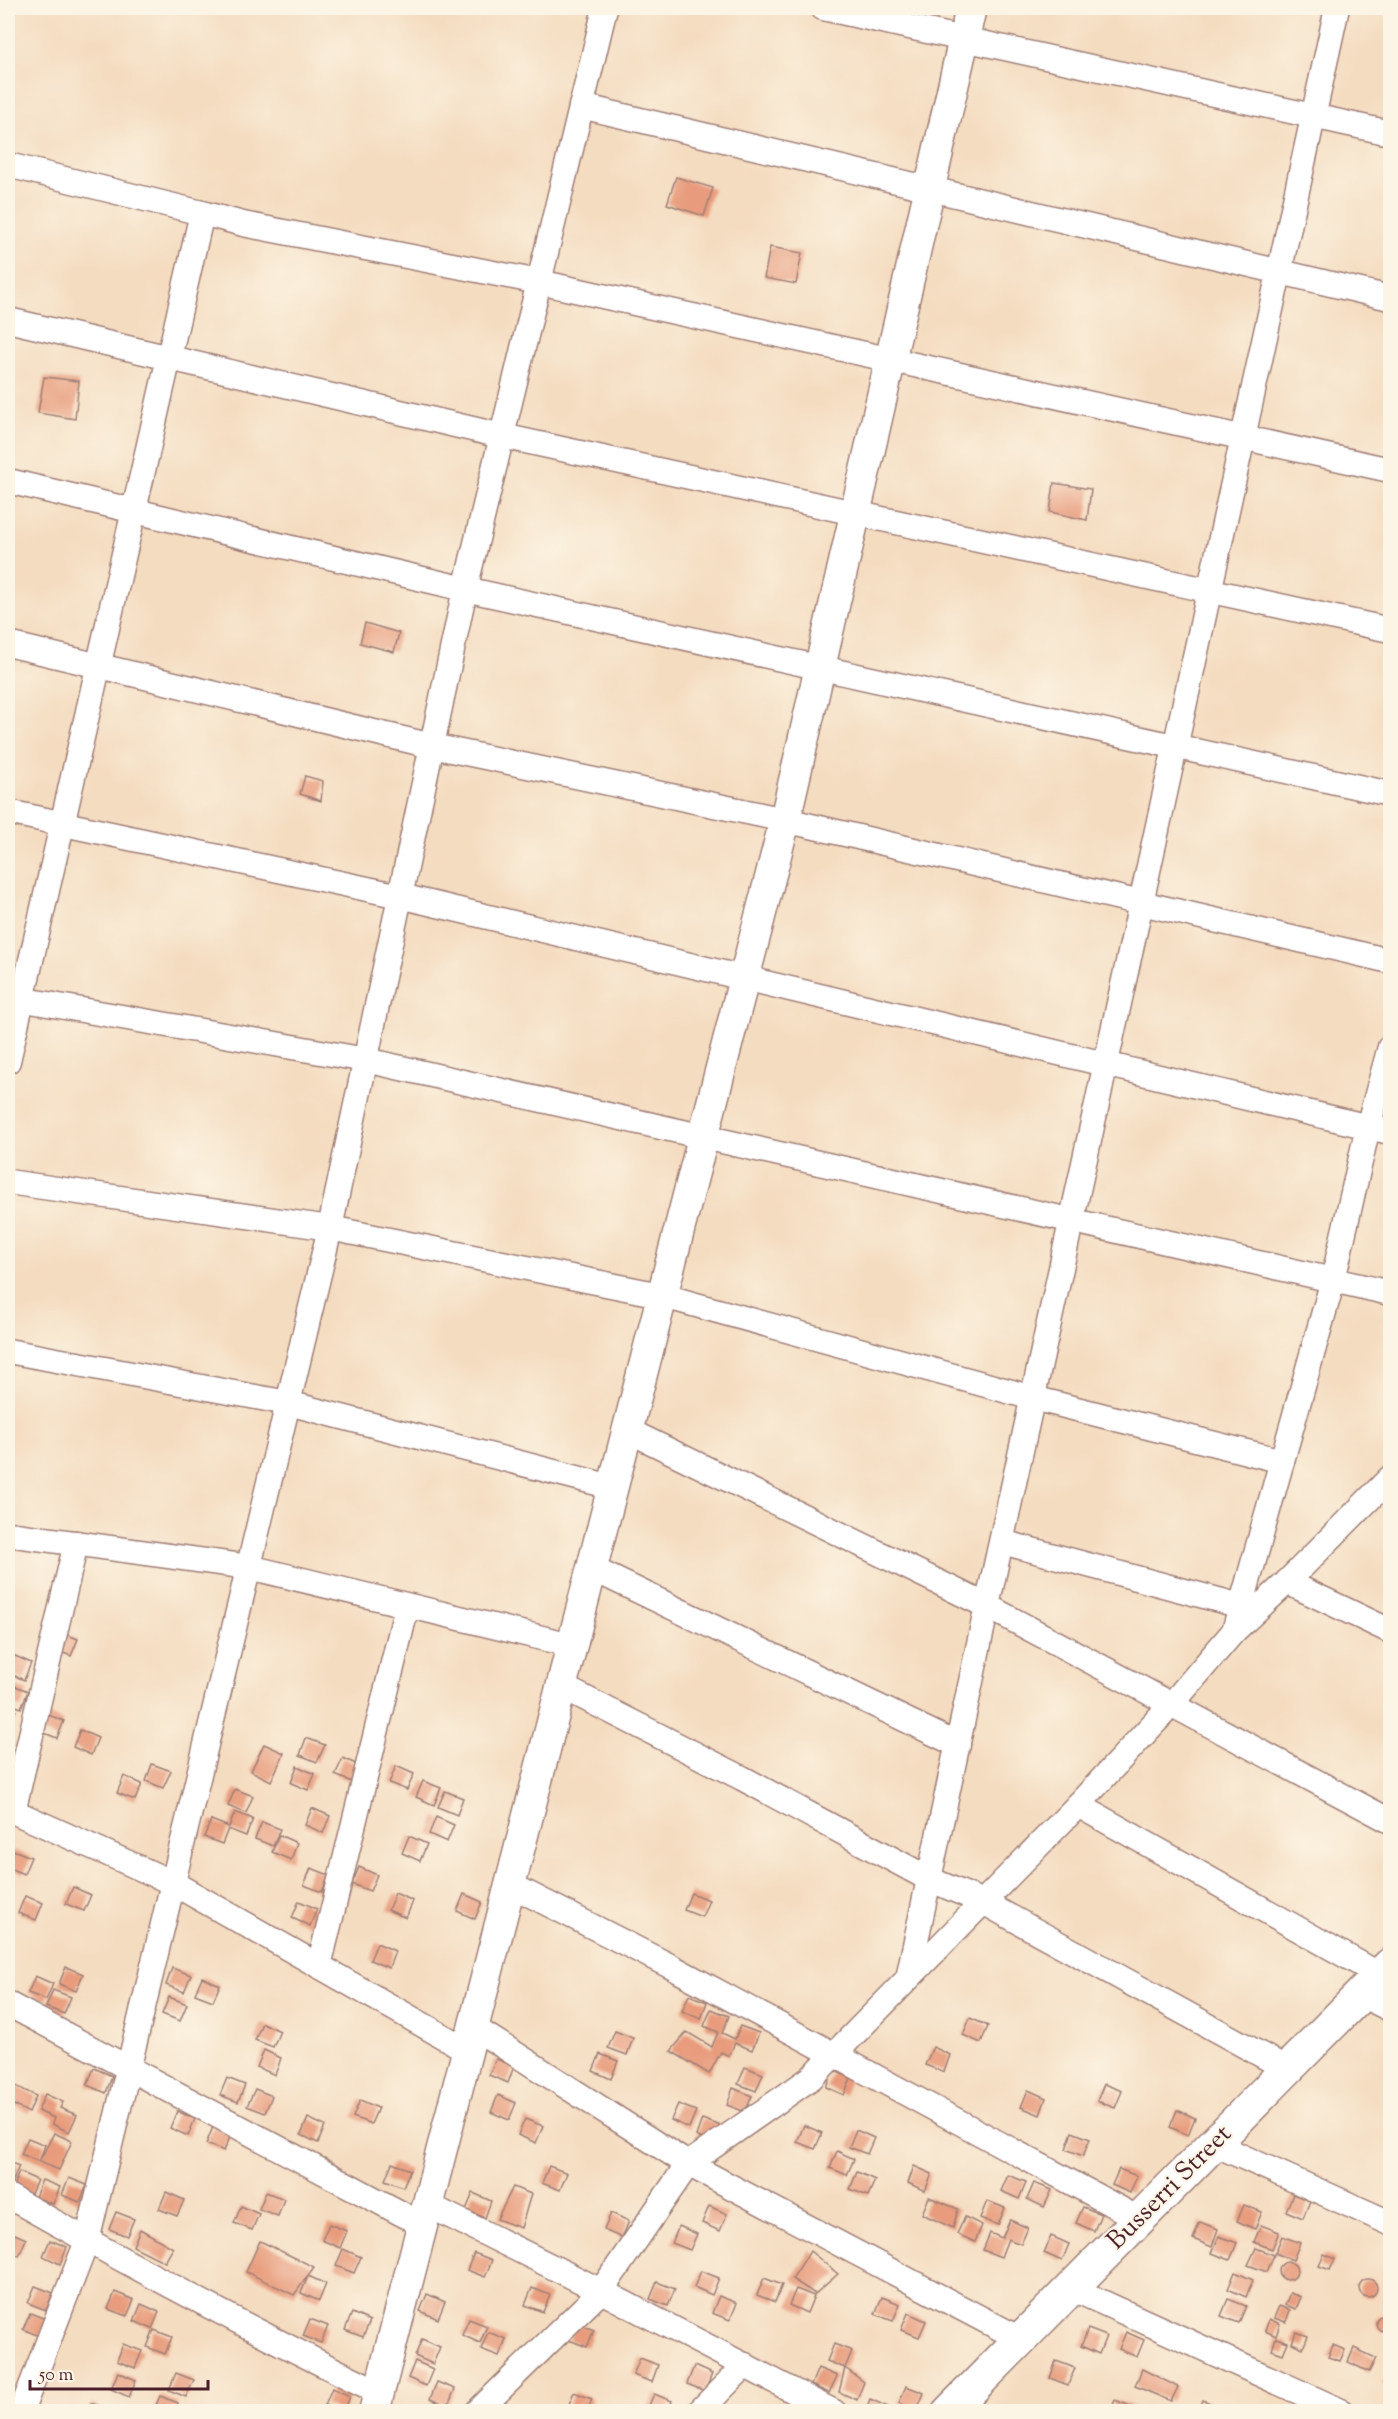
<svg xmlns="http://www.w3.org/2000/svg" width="1398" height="2419" font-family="'Sorts Mill Goudy',serif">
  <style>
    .building { fill: #e89c7d }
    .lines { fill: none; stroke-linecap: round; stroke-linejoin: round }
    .minor-casing { stroke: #9f7e76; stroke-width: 27 }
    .tertiary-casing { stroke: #9f7e76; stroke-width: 33 }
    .secondary-casing { stroke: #9f7e76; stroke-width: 36 }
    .minor { stroke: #fff; stroke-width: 24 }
    .tertiary { stroke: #fff; stroke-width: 30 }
    .secondary { stroke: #fff; stroke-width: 33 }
    .labels { text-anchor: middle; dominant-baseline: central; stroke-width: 4.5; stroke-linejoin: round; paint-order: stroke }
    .street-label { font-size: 26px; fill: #4a1f2b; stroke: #fcf5e5 }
  </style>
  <rect width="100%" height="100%" fill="#fcf5e5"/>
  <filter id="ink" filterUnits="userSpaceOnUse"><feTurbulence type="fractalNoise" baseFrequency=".0167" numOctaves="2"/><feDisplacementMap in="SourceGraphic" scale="12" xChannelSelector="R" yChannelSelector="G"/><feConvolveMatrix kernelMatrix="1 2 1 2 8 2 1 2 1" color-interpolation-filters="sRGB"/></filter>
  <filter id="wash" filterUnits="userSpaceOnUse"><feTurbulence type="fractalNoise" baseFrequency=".008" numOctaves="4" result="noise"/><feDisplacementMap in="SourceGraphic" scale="24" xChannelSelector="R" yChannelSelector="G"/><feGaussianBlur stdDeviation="1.35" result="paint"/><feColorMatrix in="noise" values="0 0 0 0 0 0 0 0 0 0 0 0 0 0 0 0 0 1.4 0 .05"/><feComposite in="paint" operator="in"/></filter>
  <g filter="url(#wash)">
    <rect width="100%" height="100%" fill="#f4dcc0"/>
    <g id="blocks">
      <g class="building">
        <path d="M676 177 713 188 704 216 667 204Z"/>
        <path d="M770 247 802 253 796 284 764 278Z"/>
        <path d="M44 377 79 381 75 419 38 413Z"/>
        <path d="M1054 483 1091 489 1087 520 1050 512Z"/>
        <path d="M365 623 399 633 394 652 360 643Z"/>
        <path d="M305 776 323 781 321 801 300 794Z"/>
        <path d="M60 1632 78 1639 71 1656 53 1649Z"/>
        <path d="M13 1655 31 1663 24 1680 8 1673Z"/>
        <path d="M10 1684 28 1691 21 1708 8 1703Z"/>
        <path d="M8 1707 16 1710 8 1730Z"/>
        <path d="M46 1714 64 1721 57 1738 39 1731Z"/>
        <path d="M80 1730 98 1738 91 1755 73 1747Z"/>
        <path d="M306 1738 325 1745 317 1762 300 1755Z"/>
        <path d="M264 1744 284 1753 271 1781 251 1771Z"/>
        <path d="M343 1758 360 1766 354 1783 335 1775Z"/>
        <path d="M152 1764 171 1771 163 1788 146 1781Z"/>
        <path d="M297 1766 315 1774 308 1790 291 1783Z"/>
        <path d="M396 1766 414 1774 407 1790 389 1783Z"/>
        <path d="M124 1776 142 1784 135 1800 117 1793Z"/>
        <path d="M423 1781 441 1788 434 1805 416 1797Z"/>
        <path d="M235 1789 253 1796 246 1813 228 1806Z"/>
        <path d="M445 1791 463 1798 457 1815 438 1807Z"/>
        <path d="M312 1808 330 1816 323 1833 305 1825Z"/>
        <path d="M235 1812 253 1819 246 1836 228 1829 222 1844 204 1837 211 1820 229 1827Z"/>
        <path d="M436 1817 454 1825 447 1842 429 1834Z"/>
        <path d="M262 1822 280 1829 273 1846 255 1839Z"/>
        <path d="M279 1835 297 1843 291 1860 272 1852Z"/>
        <path d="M409 1836 427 1844 420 1861 402 1853Z"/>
        <path d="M13 1850 31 1857 24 1874 8 1868Z"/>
        <path d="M359 1867 377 1875 370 1891 352 1884Z"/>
        <path d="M311 1868 329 1875 322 1892 304 1885Z"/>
        <path d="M73 1887 91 1895 84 1911 66 1904Z"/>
        <path d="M395 1893 413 1901 406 1918 388 1910Z"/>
        <path d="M691 1893 709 1900 702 1917 684 1910Z"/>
        <path d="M464 1894 482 1902 475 1919 457 1911Z"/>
        <path d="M25 1896 43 1903 36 1920 18 1913Z"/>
        <path d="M299 1901 317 1909 310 1926 292 1918Z"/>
        <path d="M377 1943 395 1951 389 1968 370 1960Z"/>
        <path d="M66 1967 83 1974 76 1991 59 1984Z"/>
        <path d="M172 1968 191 1975 184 1992 166 1985Z"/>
        <path d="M35 1976 53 1984 46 2000 28 1993Z"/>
        <path d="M202 1977 220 1985 213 2001 195 1994Z"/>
        <path d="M53 1990 71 1997 64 2014 46 2007Z"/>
        <path d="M689 1995 707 2002 701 2019 682 2011Z"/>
        <path d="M169 1997 187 2004 180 2021 162 2014Z"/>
        <path d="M711 2009 729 2016 722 2033 735 2039 740 2026 759 2033 752 2050 735 2043 729 2056 721 2052 709 2074 671 2051 687 2032 712 2047 718 2032 704 2026Z"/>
        <path d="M970 2018 988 2026 981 2043 963 2035Z"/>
        <path d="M262 2023 280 2031 273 2047 255 2040Z"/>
        <path d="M615 2031 633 2038 627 2055 608 2048Z"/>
        <path d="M933 2047 950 2055 944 2072 925 2065Z"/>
        <path d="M264 2050 281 2058 275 2075 257 2067Z"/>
        <path d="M600 2054 618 2061 611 2079 593 2071Z"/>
        <path d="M496 2059 514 2066 508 2083 489 2075Z"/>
        <path d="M745 2067 763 2074 756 2091 738 2084Z"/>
        <path d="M94 2068 112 2076 106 2093 87 2085Z"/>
        <path d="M833 2070 851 2078 844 2095 826 2087Z"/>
        <path d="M227 2078 245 2085 238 2102 220 2095Z"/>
        <path d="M8 2082 36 2096 29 2113 8 2102Z"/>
        <path d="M1104 2084 1122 2091 1115 2108 1097 2101Z"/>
        <path d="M733 2088 752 2096 745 2112 727 2105Z"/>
        <path d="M255 2089 272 2096 265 2113 247 2106Z"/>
        <path d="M1028 2090 1046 2098 1040 2115 1021 2107Z"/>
        <path d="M45 2094 63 2102 60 2108 77 2115 69 2132 52 2124 54 2118 38 2111Z"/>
        <path d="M498 2095 516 2103 509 2120 491 2112Z"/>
        <path d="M360 2100 378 2108 371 2124 353 2117Z"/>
        <path d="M678 2104 696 2111 689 2128 671 2120Z"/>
        <path d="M1177 2110 1195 2118 1188 2135 1170 2127Z"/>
        <path d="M177 2111 195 2119 188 2136 170 2128Z"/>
        <path d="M308 2118 325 2126 318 2143 301 2135Z"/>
        <path d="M525 2119 543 2126 536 2143 518 2135Z"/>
        <path d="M702 2119 721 2126 713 2144 696 2136Z"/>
        <path d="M804 2125 822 2133 815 2149 797 2142Z"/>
        <path d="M213 2127 231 2135 224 2151 206 2144Z"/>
        <path d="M856 2130 874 2138 867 2154 849 2147Z"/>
        <path d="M1072 2132 1090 2139 1083 2156 1066 2149Z"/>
        <path d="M54 2133 72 2141 59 2170 21 2154 28 2138 45 2145 40 2160Z"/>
        <path d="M837 2151 854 2159 847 2175 830 2168Z"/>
        <path d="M8 2162 19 2166 12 2183 8 2182Z"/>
        <path d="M392 2163 410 2170 403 2187 385 2180Z"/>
        <path d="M549 2166 567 2173 560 2190 542 2183Z"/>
        <path d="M914 2166 932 2174 925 2191 908 2183Z"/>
        <path d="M1119 2169 1137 2176 1130 2193 1112 2185Z"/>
        <path d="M19 2172 37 2180 30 2196 12 2189Z"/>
        <path d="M857 2172 875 2180 868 2196 850 2189Z"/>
        <path d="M1008 2175 1026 2182 1019 2199 1001 2191Z"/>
        <path d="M69 2178 87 2185 80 2202 62 2195Z"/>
        <path d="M42 2180 60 2187 53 2204 35 2197Z"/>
        <path d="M1034 2183 1052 2190 1044 2207 1027 2199Z"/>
        <path d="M513 2187 531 2194 521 2228 497 2219Z"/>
        <path d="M166 2192 184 2200 177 2216 159 2209Z"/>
        <path d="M266 2192 284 2199 278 2216 259 2209Z"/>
        <path d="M473 2193 491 2201 485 2218 466 2210Z"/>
        <path d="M1293 2194 1310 2201 1303 2218 1286 2211Z"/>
        <path d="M929 2197 958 2209 953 2228 922 2214Z"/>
        <path d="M987 2201 1005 2208 998 2225 980 2218Z"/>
        <path d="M1244 2205 1262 2212 1255 2229 1237 2221Z"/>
        <path d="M241 2206 259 2214 252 2230 234 2223Z"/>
        <path d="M709 2206 727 2214 720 2231 702 2223Z"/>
        <path d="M1083 2207 1101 2214 1094 2231 1076 2223Z"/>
        <path d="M116 2212 134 2219 127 2236 109 2229Z"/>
        <path d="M611 2213 629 2221 622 2238 604 2230Z"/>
        <path d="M965 2217 982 2225 975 2242 957 2234Z"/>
        <path d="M1010 2220 1028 2228 1021 2244 1008 2239 1001 2257 983 2250 990 2233 1002 2238Z"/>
        <path d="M1200 2222 1218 2229 1212 2247 1193 2239Z"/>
        <path d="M329 2224 347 2231 340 2248 322 2240Z"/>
        <path d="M1261 2225 1279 2232 1272 2249 1254 2242Z"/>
        <path d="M679 2226 697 2234 690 2250 672 2243Z"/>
        <path d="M140 2229 173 2248 165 2262 133 2246Z"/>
        <path d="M8 2231 26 2239 19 2256 8 2251Z"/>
        <path d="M1051 2236 1069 2244 1062 2261 1044 2253Z"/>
        <path d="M1219 2236 1237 2243 1230 2260 1212 2253Z"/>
        <path d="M1282 2236 1300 2243 1293 2260 1275 2253Z"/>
        <path d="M50 2240 67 2247 60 2264 43 2256Z"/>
        <path d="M260 2241 314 2267 294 2295 246 2272Z"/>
        <path d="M1256 2248 1274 2255 1267 2272 1248 2265Z"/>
        <path d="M343 2249 361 2257 354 2273 336 2266Z"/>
        <path d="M810 2251 838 2274 815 2294 792 2279Z"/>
        <path d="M474 2253 492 2260 485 2277 467 2270Z"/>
        <path d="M1324 2254 1335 2259 1330 2270 1319 2266Z"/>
        <circle cx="1288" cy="2271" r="9"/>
        <path d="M701 2271 719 2278 712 2295 694 2287Z"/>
        <path d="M1235 2272 1253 2280 1246 2297 1228 2289Z"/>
        <path d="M308 2276 326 2284 319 2301 301 2293Z"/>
        <path d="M764 2278 782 2285 775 2302 757 2295Z"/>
        <circle cx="1368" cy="2288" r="9"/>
        <path d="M657 2282 675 2289 668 2306 650 2299Z"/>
        <path d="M35 2286 53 2293 46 2310 28 2303Z"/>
        <path d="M532 2288 550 2295 543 2312 525 2305Z"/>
        <path d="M796 2289 814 2296 807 2313 789 2305Z"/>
        <path d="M1387 2290 1390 2291V2305L1383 2302Z"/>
        <path d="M115 2292 134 2300 127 2316 108 2309Z"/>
        <path d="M1290 2293 1301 2297 1296 2309 1285 2305Z"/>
        <path d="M427 2294 445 2302 438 2319 420 2311Z"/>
        <path d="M719 2296 737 2303 730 2320 712 2313Z"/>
        <path d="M882 2297 900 2304 893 2321 875 2314Z"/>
        <path d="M1228 2299 1246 2306 1239 2323 1221 2316Z"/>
        <path d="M141 2304 159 2312 152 2329 134 2321Z"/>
        <path d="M1279 2306 1290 2310 1286 2322 1274 2318Z"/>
        <path d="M30 2313 48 2320 41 2337 23 2329Z"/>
        <path d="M352 2313 370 2321 363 2337 345 2330Z"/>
        <path d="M908 2313 926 2321 919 2337 901 2330Z"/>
        <circle cx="1384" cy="2323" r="8"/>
        <path d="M310 2319 328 2326 321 2343 303 2336Z"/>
        <path d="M469 2319 487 2326 480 2343 462 2335Z"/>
        <path d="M1269 2319 1280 2324 1276 2336 1265 2331Z"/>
        <path d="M576 2323 594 2330 587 2347 569 2340Z"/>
        <path d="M1088 2329 1106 2336 1099 2354 1081 2346Z"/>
        <path d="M154 2330 172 2337 165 2354 147 2347Z"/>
        <path d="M488 2332 506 2339 499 2356 481 2349Z"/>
        <path d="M1126 2332 1144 2340 1137 2357 1119 2349Z"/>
        <path d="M1296 2332 1308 2336 1303 2348 1292 2343Z"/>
        <path d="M1276 2338 1288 2342 1283 2354 1272 2350Z"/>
        <path d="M422 2339 440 2347 433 2364 415 2356Z"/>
        <path d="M123 2344 142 2351 135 2368 117 2361Z"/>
        <path d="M834 2344 852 2351 845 2368 827 2361Z"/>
        <path d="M1333 2345 1345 2350 1340 2361 1328 2357Z"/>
        <path d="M1354 2348 1376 2358 1369 2372 1348 2362Z"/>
        <path d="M640 2358 658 2365 652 2382 633 2375Z"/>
        <path d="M415 2361 433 2369 426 2386 408 2378Z"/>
        <path d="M1056 2361 1075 2368 1068 2385 1050 2378Z"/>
        <path d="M694 2366 712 2374 705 2391 687 2384Z"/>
        <path d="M1390 2367V2387L1383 2383Z"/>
        <path d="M818 2368 837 2376 829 2393 811 2385Z"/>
        <path d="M845 2368 864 2382 857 2400 839 2392Z"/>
        <path d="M1142 2369 1178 2387 1171 2401 1135 2386Z"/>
        <path d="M118 2372 136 2380 129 2397 111 2389Z"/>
        <path d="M176 2373 194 2380 186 2397 169 2390Z"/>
        <path d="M437 2382 455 2389 448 2406 430 2399Z"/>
        <path d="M906 2386 924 2393 917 2410 899 2403Z"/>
        <path d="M332 2388 350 2396 344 2412 325 2405Z"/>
        <path d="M574 2392 592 2399 587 2412H574L567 2409Z"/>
        <path d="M654 2394 672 2401 668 2412 647 2410Z"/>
        <path d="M160 2396 178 2403 174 2412H153Z"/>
        <path d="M870 2399 888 2407 886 2412H865Z"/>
        <path d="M1115 2400 1133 2407 1131 2412H1110Z"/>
        <path d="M1203 2400 1221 2408 1219 2412H1198Z"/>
        <path d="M91 2403 112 2411V2412H88Z"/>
      </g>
    </g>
  </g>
  <g filter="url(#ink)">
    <use href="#blocks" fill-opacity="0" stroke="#9f7e76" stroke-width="1.5"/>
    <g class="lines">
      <defs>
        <g id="minor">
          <path d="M823 8 1390 133"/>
          <path d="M1337 8 987 1606 1390 1821"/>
          <path d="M581 106 1390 298"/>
          <path d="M8 165 202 213"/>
          <path d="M8 320 502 436 1390 630"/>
          <path d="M8 481 465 589 1390 794"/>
          <path d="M8 644 432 746 785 820 1390 961"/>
          <path d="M8 812 400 896 1390 1132"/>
          <path d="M8 997 366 1060 1390 1293"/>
          <path d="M8 1061 202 213 243 224 539 282 1390 470"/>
          <path d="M8 1182 330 1228 660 1295 1033 1398 1282 1461"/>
          <path d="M8 1351 288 1403 612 1487"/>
          <path d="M627 1430 987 1606 908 1978"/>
          <path d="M8 1534 249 1567 571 1645"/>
          <path d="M1002 1542 1241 1606"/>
          <path d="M591 1568 958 1745"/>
          <path d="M1287 1582 1390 1631"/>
          <path d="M1234 1631 1333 1280 1368 1127 1390 1047"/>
          <path d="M561 1686 742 1778 929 1879 983 1902 1287 2069"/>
          <path d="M1078 1805 1380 1975"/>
          <path d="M8 1809 173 1883 467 2050"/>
          <path d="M13 1812 76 1543"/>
          <path d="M509 1884 670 1966 1139 2219"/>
          <path d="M319 1966 407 1606"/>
          <path d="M1361 1995 1390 2009"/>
          <path d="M8 2004 421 2224"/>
          <path d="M473 2027 688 2164 1020 2339"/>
          <path d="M1214 2144 1390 2223"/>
          <path d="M8 2196C130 2265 253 2331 379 2392"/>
          <path d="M426 2204 601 2291 834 2412"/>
          <path d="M1071 2288 1343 2412"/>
          <path d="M21 2412 87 2241 330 1228 465 589 605 8"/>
          <path d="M477 2412 601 2291 688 2164 811 2078 1078 1805 1171 1705 1234 1631 1287 1582 1390 1478"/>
          <path d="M699 2412 745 2365"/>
        </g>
        <path id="tertiary" d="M374 2412 785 820 971 8"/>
        <path id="secondary" d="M949 2412 1390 1965"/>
      </defs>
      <use href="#minor" class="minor-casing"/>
      <use href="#tertiary" class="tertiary-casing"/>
      <use href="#secondary" class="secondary-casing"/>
      <use href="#minor" class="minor"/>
      <use href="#tertiary" class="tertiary"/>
      <use href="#secondary" class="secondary"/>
    </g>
  </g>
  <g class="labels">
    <g class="street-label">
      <text transform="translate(1170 2188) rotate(-45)">Busserri Street</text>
    </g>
  </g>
  <rect width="1398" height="2419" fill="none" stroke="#fcf5e5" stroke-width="30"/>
  <path d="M30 2380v9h178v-9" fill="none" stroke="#4a1f2b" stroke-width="3"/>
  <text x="39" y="2380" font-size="18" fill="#4a1f2b" stroke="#fcf5e5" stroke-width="4.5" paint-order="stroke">50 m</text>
</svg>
